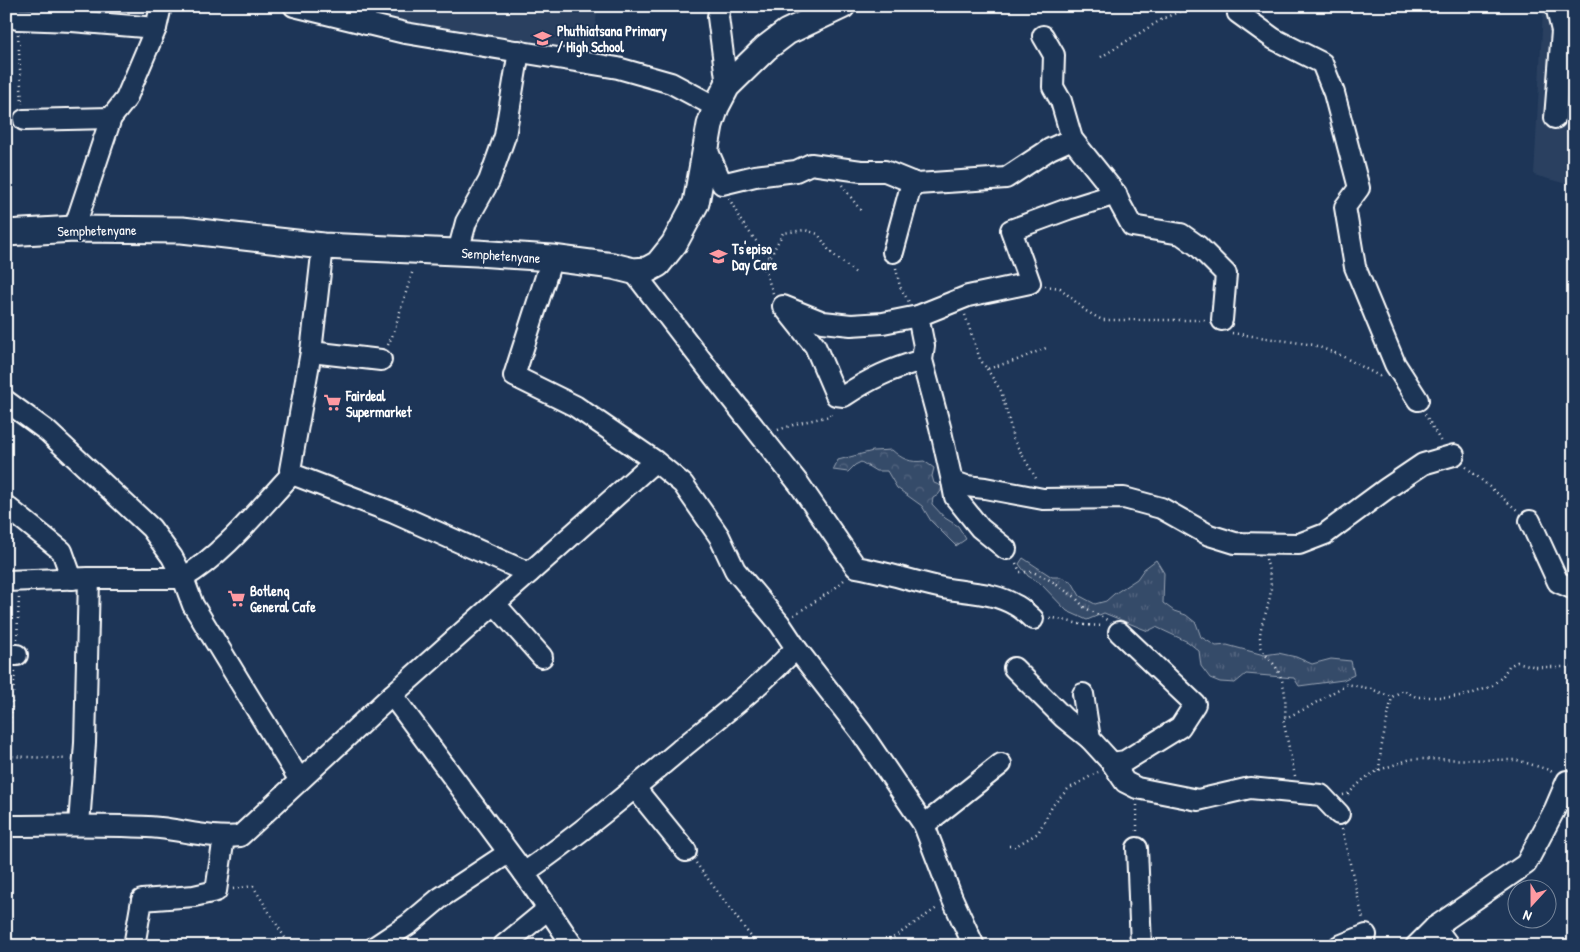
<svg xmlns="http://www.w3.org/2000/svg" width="1580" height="952" font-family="'Patrick Hand',sans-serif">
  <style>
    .built { fill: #2a4161 }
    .grass { fill: url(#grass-tufts); stroke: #9aa5b4 }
    .forest { fill: url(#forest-crowns); stroke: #9aa5b4 }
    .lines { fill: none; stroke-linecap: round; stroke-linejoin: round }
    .minor-casing { stroke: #fff; stroke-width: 24 }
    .major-casing { stroke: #fff; stroke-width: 29 }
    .path { stroke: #fff; stroke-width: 2.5; stroke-dasharray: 1 4; stroke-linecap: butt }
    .minor { stroke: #1d3557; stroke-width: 20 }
    .major { stroke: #1d3557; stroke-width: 25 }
    .labels { text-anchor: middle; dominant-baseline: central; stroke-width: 4; stroke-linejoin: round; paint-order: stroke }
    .poi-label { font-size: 14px; font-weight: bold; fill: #fff; stroke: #1d3557; text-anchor: start }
    .street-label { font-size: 14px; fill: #fff; stroke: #1d3557 }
  </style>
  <defs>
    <pattern id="grass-tufts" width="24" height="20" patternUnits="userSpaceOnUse" patternTransform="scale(1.25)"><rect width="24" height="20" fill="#364b69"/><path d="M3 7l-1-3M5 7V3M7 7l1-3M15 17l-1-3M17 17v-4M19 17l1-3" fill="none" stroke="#546680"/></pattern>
    <pattern id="forest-crowns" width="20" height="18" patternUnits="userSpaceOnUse" patternTransform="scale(1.25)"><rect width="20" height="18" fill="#364b69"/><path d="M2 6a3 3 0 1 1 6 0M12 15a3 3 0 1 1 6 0" fill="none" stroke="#546680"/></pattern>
  </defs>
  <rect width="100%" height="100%" fill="#1d3557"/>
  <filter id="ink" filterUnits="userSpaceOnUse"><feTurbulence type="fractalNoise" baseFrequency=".02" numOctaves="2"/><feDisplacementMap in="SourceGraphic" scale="10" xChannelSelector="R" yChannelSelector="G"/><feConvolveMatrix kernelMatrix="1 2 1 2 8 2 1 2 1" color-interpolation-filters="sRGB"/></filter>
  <g filter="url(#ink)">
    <g class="built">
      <path d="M369 6H598L591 56 394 21 379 16Z"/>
      <path d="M1540 6H1574V186L1534 175 1543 12Z"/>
    </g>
    <path class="grass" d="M1023 558 1052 577H1061L1072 582 1080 596 1095 604 1106 601 1114 594 1137 579 1144 569 1156 560 1164 573 1163 603 1174 611 1186 615 1196 623 1201 637 1216 646 1227 645 1264 655 1278 653 1296 657 1312 664 1331 659 1351 661 1354 675 1343 680 1299 686 1294 678 1246 674 1235 683 1220 682 1210 678 1201 666 1199 651 1188 642 1156 627 1148 631 1104 613 1087 620 1067 611 1040 583 1028 576 1019 564Z"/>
    <path class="forest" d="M892 450C902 459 910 463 924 461L934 468 932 476 934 483 944 487 938 495 933 498 932 504 945 518 958 526 966 539 956 546 931 521 922 506 897 488 887 471H876L861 462 855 465 848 472 833 470 838 460 873 451Z"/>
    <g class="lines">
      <defs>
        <g id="minor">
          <path d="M294 6 405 33 618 68 671 83 716 107"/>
          <path d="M364 6 366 24"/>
          <path d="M720 6 718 17 727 86"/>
          <path d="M1240 6 1238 13 1274 39 1322 63 1334 93 1359 188 1345 207 1355 267 1395 364 1418 400"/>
          <path d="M6 16 18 19 72 21 156 28"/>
          <path d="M1043 36 1054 55 1053 87 1061 101 1072 139 1116 194 1120 204 1132 226 1181 234 1198 246 1226 274 1222 320"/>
          <path d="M1555 118 1562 31 1556 6"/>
          <path d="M24 120 111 118"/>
          <path d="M706 147 722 184 755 176 796 171 811 164 861 171H885L917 184 1006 178 1050 149 1072 139"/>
          <path d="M74 229 111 118 126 99 156 28 161 6"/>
          <path d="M323 246 311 352 290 470 292 474 394 513 529 573"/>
          <path d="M458 252 466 222 489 181 505 136 519 51"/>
          <path d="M893 252 912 182"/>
          <path d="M552 258 514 376 575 406 655 461 683 484 719 536 735 570 780 624 796 648C762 685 721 716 682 748 631 791 579 835 524 873L392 695 655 461"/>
          <path d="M633 271 719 383 799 484 856 567C886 572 914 582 943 588 968 593 993 592 1015 605 1022 608 1027 614 1033 619"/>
          <path d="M783 306 823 322 851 325 883 323 918 316 968 296 1030 283 1011 230 1068 209 1116 194"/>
          <path d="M784 307 815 346 836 395 844 396C871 378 891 369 922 360"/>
          <path d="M918 316 924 346 922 360 940 427 952 481 966 486 985 488 1043 499 1124 498 1161 508 1209 535 1235 543 1299 544 1325 534 1386 489 1423 464 1454 455"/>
          <path d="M311 352 381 360"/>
          <path d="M6 401 47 431 151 528 172 557 183 578C225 553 258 510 292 474"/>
          <path d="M952 481 955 497 980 528 1006 549"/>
          <path d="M6 506 62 551 72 579"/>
          <path d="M1530 521 1558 582 1574 589"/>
          <path d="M6 581 89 578H183L193 605 299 779"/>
          <path d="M495 604 542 657"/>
          <path d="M796 648 861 732 924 825 952 898 974 946"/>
          <path d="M6 655H17"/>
          <path d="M1014 668 1064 718 1090 739"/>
          <path d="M1083 694 1090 739 1112 763 1125 782 1137 788 1198 800 1250 788 1321 795 1339 814"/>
          <path d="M1112 763 1125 761 1180 727 1195 704 1119 632"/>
          <path d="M635 788 686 851"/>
          <path d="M79 825 85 743 89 578"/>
          <path d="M924 825 1001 764"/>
          <path d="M6 826C57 826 109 824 160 828 187 831 213 839 240 836L392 695"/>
          <path d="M1137 848 1141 946"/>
          <path d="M524 873 573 946"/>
          <path d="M1435 927 1449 946"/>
          <path d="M134 946 142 900 194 896 216 891 224 837"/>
          <path d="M376 946 409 924 440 898 508 853"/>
          <path d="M503 946 548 909"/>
          <path d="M1339 946 1366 935"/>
          <path d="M1416 946 1435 927 1526 864 1555 809 1567 781"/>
        </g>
        <path id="major" d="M6 233 74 229 182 230 323 246 477 253 552 258 613 266 633 271 647 270 658 264 674 244 696 203 710 125 716 107 727 86 766 48 787 32 842 6"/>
      </defs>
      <use href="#minor" class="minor-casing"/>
      <use href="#major" class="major-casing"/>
      <g class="path">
        <path d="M18 34 22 104"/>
        <path d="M1101 57 1164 18 1193 6"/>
        <path d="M842 185 861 211"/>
        <path d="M729 198 741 221 769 258"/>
        <path d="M896 268 900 287 909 302"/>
        <path d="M1045 286 1060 288 1086 311 1102 320H1206"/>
        <path d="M773 293 764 268 783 233 805 230 818 234 830 252 857 274"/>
        <path d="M965 315 980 359 987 369 1017 360 1046 348"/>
        <path d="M1232 333 1314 345 1340 355 1383 378"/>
        <path d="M388 345 393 334 413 270"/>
        <path d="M987 369 1001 391 1009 420 1013 439 1037 480"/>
        <path d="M1425 414 1441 442"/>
        <path d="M778 430 799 423 830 416 831 411"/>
        <path d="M1466 467 1517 510"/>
        <path d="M1266 559C1270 573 1273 586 1269 601 1266 617 1257 629 1261 646 1263 655 1273 661 1277 669 1286 685 1286 701 1285 718"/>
        <path d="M1016 563 1020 572H1033L1048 579 1075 597 1084 607 1107 620"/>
        <path d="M794 615 834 589 845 579"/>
        <path d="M1050 619 1054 618 1084 625 1104 626"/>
        <path d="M17 639 19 597"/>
        <path d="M15 672 7 756 67 759"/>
        <path d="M1379 770 1381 749 1392 697 1403 690 1416 697H1450L1468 695 1490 687 1502 677 1509 666 1517 662 1536 667H1574"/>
        <path d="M1295 776 1283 719 1307 708 1347 684 1371 689 1392 697"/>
        <path d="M1343 795 1348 794 1365 778 1379 770 1411 759 1517 760 1549 770 1554 773"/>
        <path d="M1137 805V832"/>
        <path d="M1342 829 1363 919"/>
        <path d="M1009 846H1016L1038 833 1053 805 1068 789 1098 772"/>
        <path d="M696 863 758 946"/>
        <path d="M233 889 253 886 290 946"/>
        <path d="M881 946 937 908"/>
      </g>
      <use href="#minor" class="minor"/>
      <use href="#major" class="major"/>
    </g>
  </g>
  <defs>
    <symbol id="school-bare" viewBox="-9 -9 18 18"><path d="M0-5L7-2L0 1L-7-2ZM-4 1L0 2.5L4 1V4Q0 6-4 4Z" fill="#ff9aa2" stroke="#1d3557" stroke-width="2.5" paint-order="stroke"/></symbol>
    <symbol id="supermarket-bare" viewBox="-9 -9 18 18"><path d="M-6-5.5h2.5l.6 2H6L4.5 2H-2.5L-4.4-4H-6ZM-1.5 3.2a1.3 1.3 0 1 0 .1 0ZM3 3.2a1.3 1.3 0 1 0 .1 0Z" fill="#ff9aa2" stroke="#1d3557" stroke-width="2.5" paint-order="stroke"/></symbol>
  </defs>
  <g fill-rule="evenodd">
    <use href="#school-bare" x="530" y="26" width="25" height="25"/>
    <use href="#school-bare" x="706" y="244" width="25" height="25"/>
    <use href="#supermarket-bare" x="320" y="390" width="25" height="25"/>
    <use href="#supermarket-bare" x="224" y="586" width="25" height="25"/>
  </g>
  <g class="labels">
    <g class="poi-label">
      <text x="557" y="30">Phuthiatsana Primary<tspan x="557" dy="16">/ High School</tspan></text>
      <text x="732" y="248">Ts'episo<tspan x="732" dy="16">Day Care</tspan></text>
      <text x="346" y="395">Fairdeal<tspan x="346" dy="16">Supermarket</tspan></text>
      <text x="250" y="590">Botleng<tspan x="250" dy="16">General Cafe</tspan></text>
    </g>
    <g class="street-label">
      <text transform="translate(97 230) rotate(-1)">Semphetenyane</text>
      <text transform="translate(501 255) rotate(4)">Semphetenyane</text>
    </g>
  </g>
  <rect width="1580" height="952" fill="none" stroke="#1d3557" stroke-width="25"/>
  <rect x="12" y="12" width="1555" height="927" fill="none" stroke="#fff" stroke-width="2" filter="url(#ink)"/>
  <g transform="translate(1532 904) rotate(201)"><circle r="24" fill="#1d3557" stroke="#77869a"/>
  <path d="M0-4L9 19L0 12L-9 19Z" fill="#ff9aa2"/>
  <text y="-8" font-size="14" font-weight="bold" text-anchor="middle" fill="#ffffff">N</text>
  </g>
</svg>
